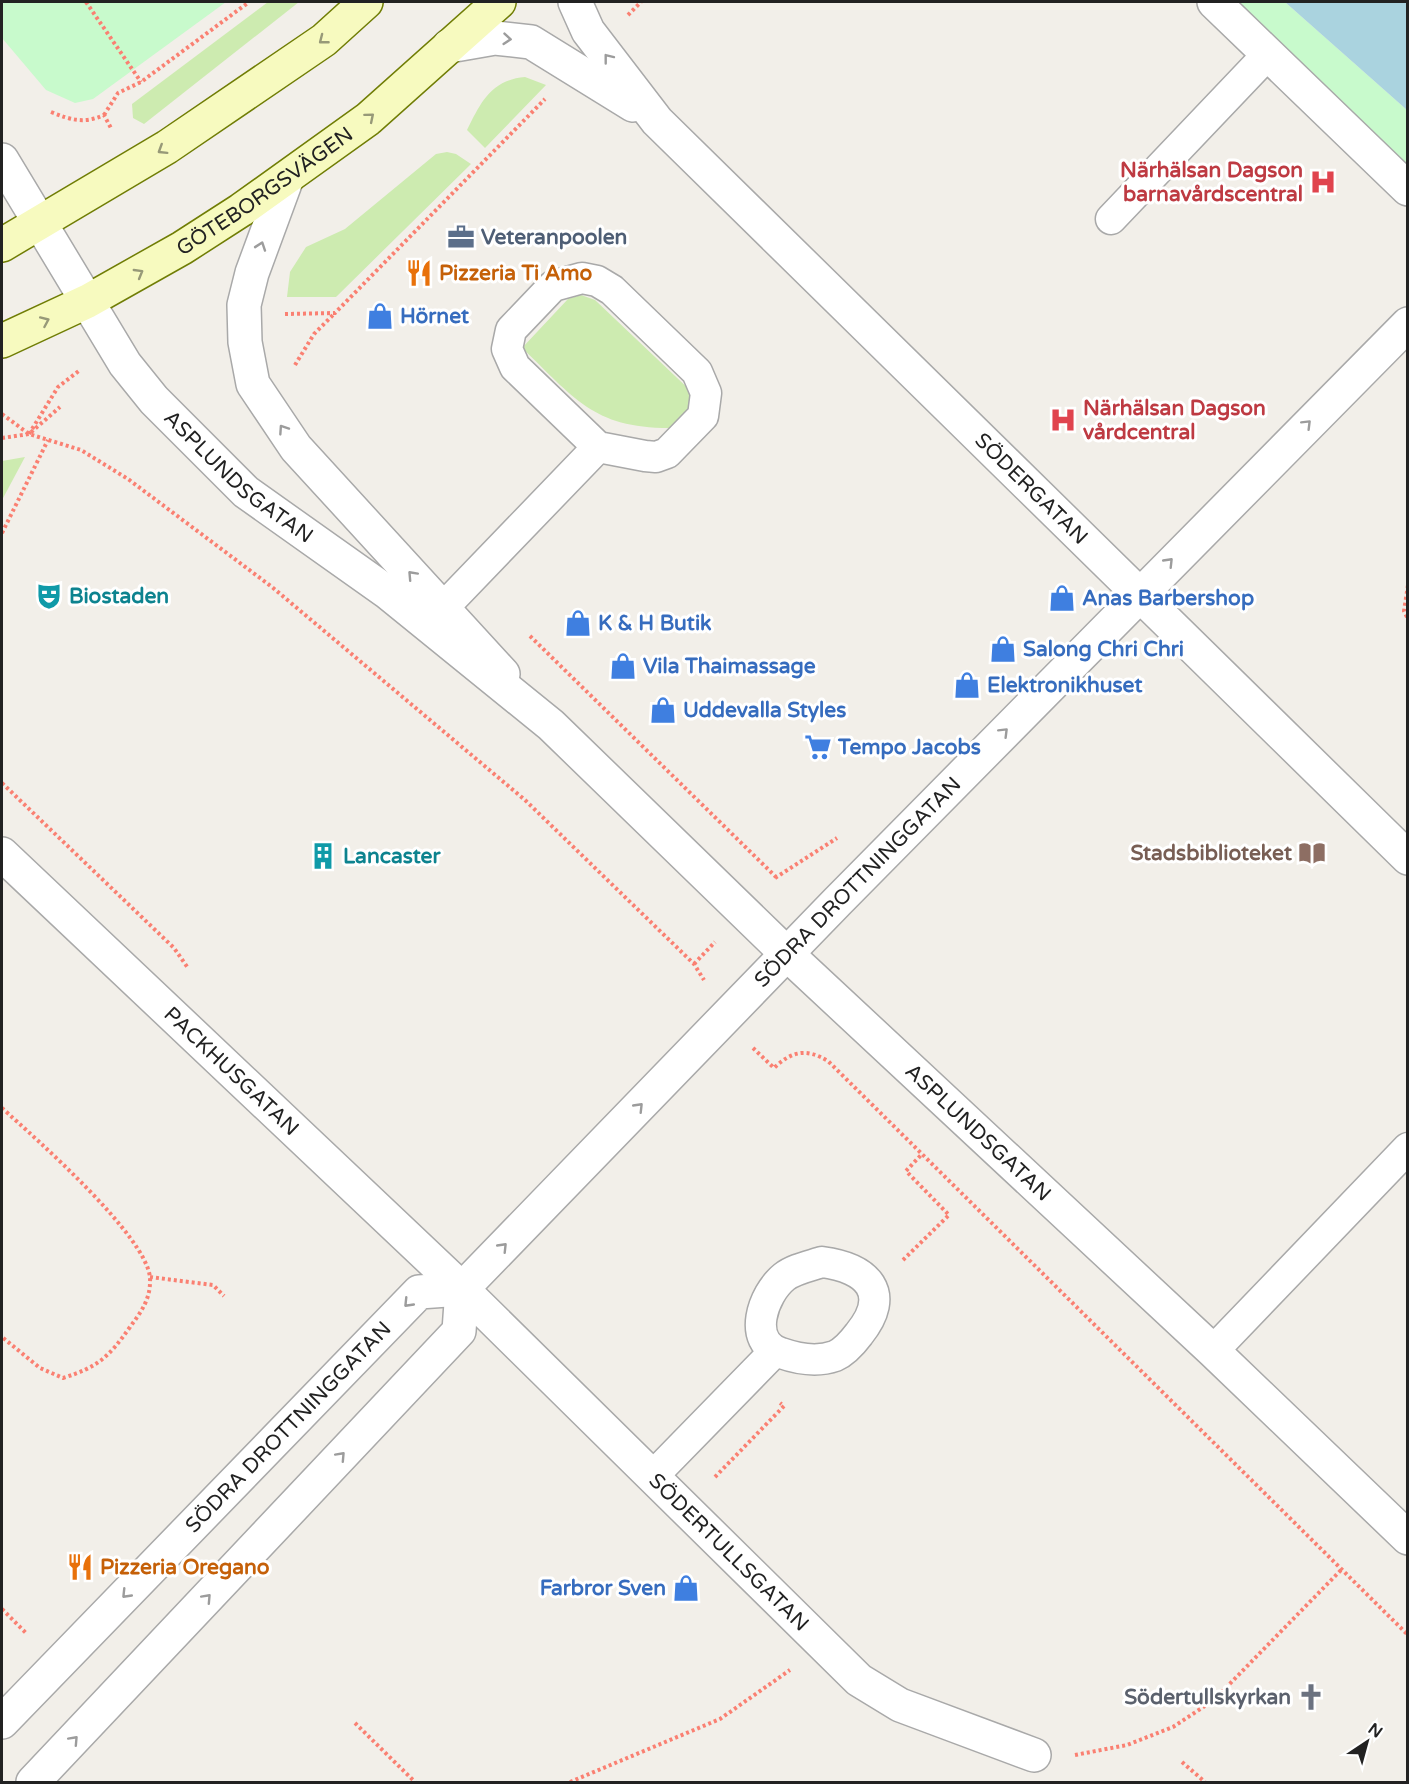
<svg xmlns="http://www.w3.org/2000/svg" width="1409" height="1784" font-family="'Varela Round',sans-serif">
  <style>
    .grass { fill: #cdebb0 }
    .park { fill: #c8facc }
    .water { fill: #aad3df }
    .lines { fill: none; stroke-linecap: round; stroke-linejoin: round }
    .service-casing { stroke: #a9a9a9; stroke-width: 33 }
    .minor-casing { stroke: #a9a9a9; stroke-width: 36 }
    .tertiary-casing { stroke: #a9a9a9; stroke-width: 36 }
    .secondary-casing { stroke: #707d05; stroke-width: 36 }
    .path { stroke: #fa8072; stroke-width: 4; stroke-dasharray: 3 3; stroke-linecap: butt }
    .service { stroke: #fff; stroke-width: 30 }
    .minor { stroke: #fff; stroke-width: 33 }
    .tertiary { stroke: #fff; stroke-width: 33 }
    .secondary { stroke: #f7fabf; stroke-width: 33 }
    .oneway { stroke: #9c9c9c }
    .oneway2 { stroke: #979978 }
    .labels { text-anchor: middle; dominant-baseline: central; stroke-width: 6; stroke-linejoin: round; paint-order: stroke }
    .health-label { font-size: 21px; font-weight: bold; fill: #be3a42; stroke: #fff; text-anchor: end }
    .street-label { font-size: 21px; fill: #222; stroke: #fff }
    .service-label { font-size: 21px; font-weight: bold; fill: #4e5e75; stroke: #fff; text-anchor: start }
    .food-label { font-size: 21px; font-weight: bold; fill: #c56008; stroke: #fff; text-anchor: start }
    .shop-label { font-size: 21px; font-weight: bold; fill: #366cbe; stroke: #fff; text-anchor: start }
    .culture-label { font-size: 21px; font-weight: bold; fill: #0d838f; stroke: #fff; text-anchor: start }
    .education-label { font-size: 21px; font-weight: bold; fill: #785e54; stroke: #fff; text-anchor: end }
    .worship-label { font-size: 21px; font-weight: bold; fill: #5b616d; stroke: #fff; text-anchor: end }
  </style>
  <rect width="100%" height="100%" fill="#f2efe9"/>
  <g class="grass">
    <path d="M268 2H299L144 124 133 118 132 104Z"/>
    <path d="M525 77 546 85 485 148 467 130C481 102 491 80 525 77Z"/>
    <path d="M447 152 456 154 471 164 336 297H287L290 272 306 247 345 229 436 154Z"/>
    <path d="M581 295 595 300 694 394 688 412 673 428C593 429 575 398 522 348L568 299Z"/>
    <path d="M25 457 2 500V461Z"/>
  </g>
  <g class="park">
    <path d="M2 2H226L93 99 75 103 46 90 2 38Z"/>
    <path d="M1214 2H1285L1407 110V189Z"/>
  </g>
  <path class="water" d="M1285 2H1407V110Z"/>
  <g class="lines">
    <defs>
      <g id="service">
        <path d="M1111 219 1268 54"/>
        <path d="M582 278 597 281 612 290 697 372 706 393 703 416 667 453 656 457 645 456 598 447 515 367 507 349 511 330 553 286Z"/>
        <path d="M443 608 598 447"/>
        <path d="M822 1262C868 1268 892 1293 859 1334 853 1342 844 1352 835 1356 818 1362 798 1359 781 1353 746 1342 763 1294 784 1277 794 1269 810 1266 822 1262Z"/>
        <path d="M1213 1351 1408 1148"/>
        <path d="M652 1477 775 1351"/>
      </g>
      <g id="minor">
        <path id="s1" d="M575 2 588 31 657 121 1408 858"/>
        <path d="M1214 2 1408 189"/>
        <path d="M449 46 495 38 531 42 633 105"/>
        <path d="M287 178 252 273 244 305 245 342 253 384 296 448 503 674"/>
        <path id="s2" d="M2 854 462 1289 859 1680 900 1705 1034 1755"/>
        <path id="s3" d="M2 1722 419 1292 462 1289"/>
        <path id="s4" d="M33 1782 459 1331 462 1289 837 902 1408 324"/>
      </g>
      <g id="tertiary">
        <path id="s5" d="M2 160 125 364 154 400 246 492 387 592 551 725 787 954 1213 1351 1408 1538"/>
      </g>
      <g id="secondary">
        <path d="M2 245 167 147 324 40 366 2"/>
        <path id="s6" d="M2 341 88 301 182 248 241 210 368 119 499 2"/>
      </g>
    </defs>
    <use href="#service" class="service-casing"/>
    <use href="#minor" class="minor-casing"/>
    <use href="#tertiary" class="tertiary-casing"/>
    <use href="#secondary" class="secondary-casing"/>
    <g class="path">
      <path d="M86 2 141 82"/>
      <path d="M628 15 641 2"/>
      <path d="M51 112C71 120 84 124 104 115L112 130"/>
      <path d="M104 115 118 93 141 82 249 2"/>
      <path d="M285 314 335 313 545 99"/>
      <path d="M295 365 314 334 335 313"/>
      <path d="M2 414 29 434 81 450 128 479 272 587 525 800 694 964 704 980"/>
      <path d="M29 434 58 387 80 370"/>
      <path d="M2 438 29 434 60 407"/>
      <path d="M2 533 48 440"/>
      <path d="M1408 585 1404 611 1408 619"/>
      <path d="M530 636 776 877"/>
      <path d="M2 783 174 948 188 968"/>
      <path d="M775 878 837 838"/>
      <path d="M694 964 715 942"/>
      <path d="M753 1048 774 1068C792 1051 806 1048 828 1061L1408 1635"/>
      <path d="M2 1108C35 1138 147 1236 150 1278 151 1299 141 1312 130 1327 109 1357 98 1367 63 1378L40 1368 2 1337"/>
      <path d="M903 1260 949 1215 906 1171 922 1154"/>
      <path d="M150 1277 213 1285 224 1296"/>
      <path d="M715 1477 784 1406 780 1403"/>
      <path d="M2 1609 27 1634"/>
      <path d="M355 1723 415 1782"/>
      <path d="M1075 1755 1127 1745 1173 1727 1214 1700 1342 1569"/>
      <path d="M1182 1762 1205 1782"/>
      <path d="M570 1782 720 1719 790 1670"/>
    </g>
    <use href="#service" class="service"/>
    <use href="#minor" class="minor"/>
    <use href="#tertiary" class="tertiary"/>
    <use href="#secondary" class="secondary"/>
  </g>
  <defs><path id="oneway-chevron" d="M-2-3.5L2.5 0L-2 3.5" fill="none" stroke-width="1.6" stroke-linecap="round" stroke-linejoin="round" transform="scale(1.5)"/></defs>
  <g class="oneway">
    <use href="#oneway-chevron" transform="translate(507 39) rotate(5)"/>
    <use href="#oneway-chevron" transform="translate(608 58) rotate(-128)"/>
    <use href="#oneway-chevron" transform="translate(261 246) rotate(-71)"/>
    <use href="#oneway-chevron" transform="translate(1307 424) rotate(-45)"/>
    <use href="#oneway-chevron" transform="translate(283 429) rotate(-124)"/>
    <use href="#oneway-chevron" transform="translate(1169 562) rotate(-46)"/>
    <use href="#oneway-chevron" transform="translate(412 575) rotate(-133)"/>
    <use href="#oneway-chevron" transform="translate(1004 732) rotate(-45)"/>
    <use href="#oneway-chevron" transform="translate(639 1107) rotate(-46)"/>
    <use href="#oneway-chevron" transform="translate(503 1247) rotate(-46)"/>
    <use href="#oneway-chevron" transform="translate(408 1303) rotate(134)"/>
    <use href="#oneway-chevron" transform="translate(341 1456) rotate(-47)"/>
    <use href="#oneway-chevron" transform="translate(126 1594) rotate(134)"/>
    <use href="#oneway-chevron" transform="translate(207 1598) rotate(-47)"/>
    <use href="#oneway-chevron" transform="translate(74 1740) rotate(-47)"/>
  </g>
  <g class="oneway2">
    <use href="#oneway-chevron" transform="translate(323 40) rotate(142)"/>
    <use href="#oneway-chevron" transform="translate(370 117) rotate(-40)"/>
    <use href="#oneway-chevron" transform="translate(162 150) rotate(148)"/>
    <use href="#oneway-chevron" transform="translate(139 273) rotate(-30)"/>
    <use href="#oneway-chevron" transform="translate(45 321) rotate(-24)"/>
  </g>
  <defs>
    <symbol id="hospital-bare" viewBox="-9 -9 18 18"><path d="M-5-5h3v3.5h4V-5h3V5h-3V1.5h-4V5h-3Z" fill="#e0444e" stroke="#fff" stroke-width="2.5" paint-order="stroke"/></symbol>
    <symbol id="office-bare" viewBox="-9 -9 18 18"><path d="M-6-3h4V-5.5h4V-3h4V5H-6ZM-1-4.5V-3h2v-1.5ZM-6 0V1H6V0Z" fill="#5c6f8a" stroke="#fff" stroke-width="2.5" paint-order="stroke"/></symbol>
    <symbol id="restaurant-bare" viewBox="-9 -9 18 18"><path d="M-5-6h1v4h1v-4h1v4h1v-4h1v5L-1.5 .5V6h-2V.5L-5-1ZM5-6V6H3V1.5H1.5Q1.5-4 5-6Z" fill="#e8710a" stroke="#fff" stroke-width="2.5" paint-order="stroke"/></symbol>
    <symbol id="shop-bare" viewBox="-9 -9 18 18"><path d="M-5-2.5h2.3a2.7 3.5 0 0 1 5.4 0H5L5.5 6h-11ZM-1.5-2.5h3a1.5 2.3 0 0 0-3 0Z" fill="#3f7fe0" stroke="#fff" stroke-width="2.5" paint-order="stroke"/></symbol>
    <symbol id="theatre-bare" viewBox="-9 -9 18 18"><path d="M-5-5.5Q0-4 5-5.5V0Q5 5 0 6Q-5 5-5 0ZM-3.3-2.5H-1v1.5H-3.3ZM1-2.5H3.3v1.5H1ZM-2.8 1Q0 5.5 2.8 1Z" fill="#0f9aa8" stroke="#fff" stroke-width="2.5" paint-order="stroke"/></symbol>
    <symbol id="supermarket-bare" viewBox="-9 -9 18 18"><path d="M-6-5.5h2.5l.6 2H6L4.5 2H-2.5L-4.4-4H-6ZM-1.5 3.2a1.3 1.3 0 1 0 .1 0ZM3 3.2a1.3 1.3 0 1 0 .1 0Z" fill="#3f7fe0" stroke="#fff" stroke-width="2.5" paint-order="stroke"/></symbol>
    <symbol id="library-bare" viewBox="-9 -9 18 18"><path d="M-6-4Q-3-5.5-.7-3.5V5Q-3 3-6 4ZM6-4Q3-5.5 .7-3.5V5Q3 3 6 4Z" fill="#8d6e63" stroke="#fff" stroke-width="2.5" paint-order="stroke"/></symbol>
    <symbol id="building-bare" viewBox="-9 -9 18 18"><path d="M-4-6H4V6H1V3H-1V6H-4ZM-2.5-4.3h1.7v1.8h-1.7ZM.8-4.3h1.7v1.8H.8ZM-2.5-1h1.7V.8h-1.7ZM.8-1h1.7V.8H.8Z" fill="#0f9aa8" stroke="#fff" stroke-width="2.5" paint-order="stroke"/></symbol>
    <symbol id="church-bare" viewBox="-9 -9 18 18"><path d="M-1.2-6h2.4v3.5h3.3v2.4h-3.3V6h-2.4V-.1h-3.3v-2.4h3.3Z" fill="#6b7280" stroke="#fff" stroke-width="2.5" paint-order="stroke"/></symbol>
  </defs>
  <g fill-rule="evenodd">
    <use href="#hospital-bare" x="1304" y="163" width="38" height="38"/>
    <use href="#office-bare" x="442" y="218" width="38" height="38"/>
    <use href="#restaurant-bare" x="400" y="254" width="38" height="38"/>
    <use href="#shop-bare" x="361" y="297" width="38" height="38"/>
    <use href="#hospital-bare" x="1044" y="401" width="38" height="38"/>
    <use href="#theatre-bare" x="30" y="577" width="38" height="38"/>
    <use href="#shop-bare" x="1043" y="579" width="38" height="38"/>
    <use href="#shop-bare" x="559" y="604" width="38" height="38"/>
    <use href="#shop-bare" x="984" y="630" width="38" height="38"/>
    <use href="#shop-bare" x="604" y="647" width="38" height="38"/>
    <use href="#shop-bare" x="948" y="666" width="38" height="38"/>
    <use href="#shop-bare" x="644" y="691" width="38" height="38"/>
    <use href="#supermarket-bare" x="799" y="728" width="38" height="38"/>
    <use href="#library-bare" x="1293" y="834" width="38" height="38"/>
    <use href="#building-bare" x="304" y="837" width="38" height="38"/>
    <use href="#restaurant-bare" x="61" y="1548" width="38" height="38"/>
    <use href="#shop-bare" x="667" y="1569" width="38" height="38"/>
    <use href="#church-bare" x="1292" y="1678" width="38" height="38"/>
  </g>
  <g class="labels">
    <g class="health-label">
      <text x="1303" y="170">Närhälsan Dagson<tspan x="1303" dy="24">barnavårdscentral</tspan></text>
      <text x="1083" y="408" text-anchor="start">Närhälsan Dagson<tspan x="1083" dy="24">vårdcentral</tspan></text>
    </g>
    <g class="street-label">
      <text stroke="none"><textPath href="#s6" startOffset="303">GÖTEBORGSVÄGEN</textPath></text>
      <text stroke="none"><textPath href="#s5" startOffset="399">ASPLUNDSGATAN</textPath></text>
      <text stroke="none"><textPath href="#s1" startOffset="670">SÖDERGATAN</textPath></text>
      <text stroke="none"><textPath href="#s4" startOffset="1230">SÖDRA DROTTNINGGATAN</textPath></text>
      <text stroke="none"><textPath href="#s2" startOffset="316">PACKHUSGATAN</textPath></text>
      <text stroke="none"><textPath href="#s5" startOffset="1389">ASPLUNDSGATAN</textPath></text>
      <text stroke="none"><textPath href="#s3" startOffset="411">SÖDRA DROTTNINGGATAN</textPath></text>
      <text stroke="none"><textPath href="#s2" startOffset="1008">SÖDERTULLSGATAN</textPath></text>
    </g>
    <g class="service-label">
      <text x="481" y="237">Veteranpoolen</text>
    </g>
    <g class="food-label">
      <text x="439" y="273">Pizzeria Ti Amo</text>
      <text x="100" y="1567">Pizzeria Oregano</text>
    </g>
    <g class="shop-label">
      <text x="400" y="316">Hörnet</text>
      <text x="1082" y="598">Anas Barbershop</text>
      <text x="598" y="623">K &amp; H Butik</text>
      <text x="1023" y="649">Salong Chri Chri</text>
      <text x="643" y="666">Vila Thaimassage</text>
      <text x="987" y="685">Elektronikhuset</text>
      <text x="683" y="710">Uddevalla Styles</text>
      <text x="838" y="747">Tempo Jacobs</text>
      <text x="666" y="1588" text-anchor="end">Farbror Sven</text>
    </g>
    <g class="culture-label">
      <text x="69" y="596">Biostaden</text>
      <text x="343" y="856">Lancaster</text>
    </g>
    <g class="education-label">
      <text x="1292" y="853">Stadsbiblioteket</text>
    </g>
    <g class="worship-label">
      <text x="1291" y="1697">Södertullskyrkan</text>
    </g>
  </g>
  <rect width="1409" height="1784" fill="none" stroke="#222222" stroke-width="6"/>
  <g transform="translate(1367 1742) rotate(36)" stroke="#ffffff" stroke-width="4.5" paint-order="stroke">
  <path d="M0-4.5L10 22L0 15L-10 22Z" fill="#222222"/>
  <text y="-9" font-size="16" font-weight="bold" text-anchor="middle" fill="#222222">N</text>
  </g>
</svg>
